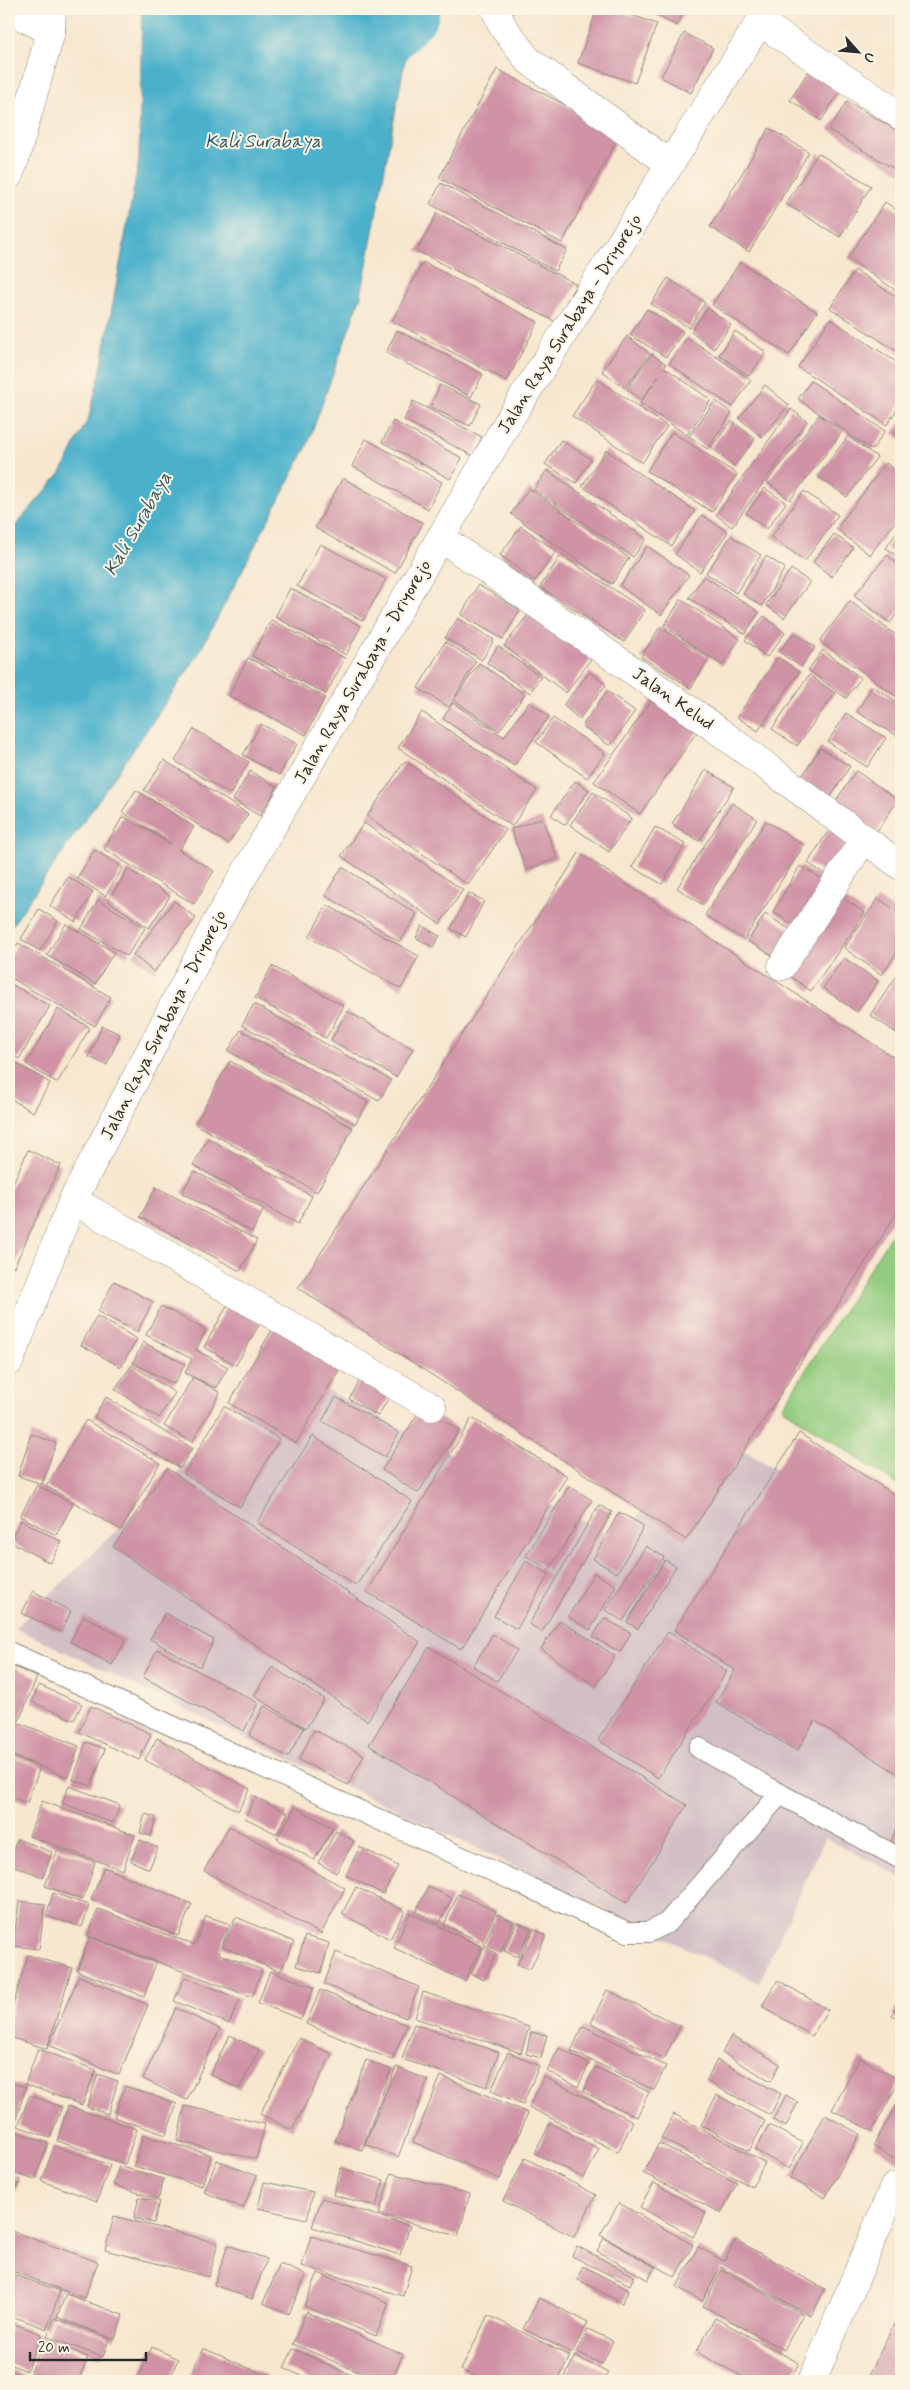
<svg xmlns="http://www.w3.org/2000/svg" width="910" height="2390" font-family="Mynerve,sans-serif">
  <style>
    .industrial { fill: #d2bec5 }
    .green { fill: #93cc7f; stroke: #5f7c55 }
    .water { fill: #4cb1cb; stroke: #3c6e7b }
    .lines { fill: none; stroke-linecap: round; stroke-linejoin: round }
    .river { stroke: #4cb1cb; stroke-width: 70 }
    .building { fill: #cf93a5 }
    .service-casing { stroke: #91897d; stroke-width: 22 }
    .minor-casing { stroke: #91897d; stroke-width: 29 }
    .primary-casing { stroke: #91897d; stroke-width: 29 }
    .service { stroke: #fff; stroke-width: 20 }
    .minor { stroke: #fff; stroke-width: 28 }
    .primary { stroke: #fff; stroke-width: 28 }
    .labels { text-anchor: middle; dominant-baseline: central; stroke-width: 4; stroke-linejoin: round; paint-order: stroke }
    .street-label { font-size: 18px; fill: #2b2b2b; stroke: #fcf5e5 }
    .water-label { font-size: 19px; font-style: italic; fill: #375a63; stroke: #fcf5e5 }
  </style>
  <rect width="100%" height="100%" fill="#fcf5e5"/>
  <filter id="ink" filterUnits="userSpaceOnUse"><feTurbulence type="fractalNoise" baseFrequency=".02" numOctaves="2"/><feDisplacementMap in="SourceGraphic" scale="10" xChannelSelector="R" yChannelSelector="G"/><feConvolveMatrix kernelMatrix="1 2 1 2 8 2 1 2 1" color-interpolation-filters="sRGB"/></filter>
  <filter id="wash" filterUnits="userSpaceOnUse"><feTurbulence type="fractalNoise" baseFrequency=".0096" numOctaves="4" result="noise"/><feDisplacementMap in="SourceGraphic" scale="20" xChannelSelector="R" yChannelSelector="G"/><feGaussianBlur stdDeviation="1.12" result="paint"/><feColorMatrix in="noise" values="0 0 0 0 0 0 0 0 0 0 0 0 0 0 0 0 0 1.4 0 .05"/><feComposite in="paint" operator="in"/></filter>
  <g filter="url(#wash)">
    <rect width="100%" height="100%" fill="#f7e7cf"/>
    <path class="industrial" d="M285 1369 616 1538 715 1434 901 1541V1877L825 1838 759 1983 15 1628Z"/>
    <path class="green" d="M901 1219V1487L782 1408Z"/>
    <path class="water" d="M142 9H383L405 60 361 296 307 446 197 657 9 930V533L61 473 89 417 100 374 139 160Z"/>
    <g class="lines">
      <path class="river" d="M322 96 405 9"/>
    </g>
    <g id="blocks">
      <g class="building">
        <path d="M597 9H614L657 24 635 83 578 63Z"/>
        <path d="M644 9H686L677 26Z"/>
        <path d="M684 33 713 48 691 93 661 77Z"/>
        <path d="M497 69 620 134 562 243 439 178Z"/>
        <path d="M810 69 842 89 821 121 790 100Z"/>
        <path d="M847 101 901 133V173L829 130Z"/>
        <path d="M769 128 809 152 749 252 710 227Z"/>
        <path d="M818 153 871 186 840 237 786 204Z"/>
        <path d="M441 183 567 250 555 271 430 204Z"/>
        <path d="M885 202 901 213V294L848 258Z"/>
        <path d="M437 213 576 284 556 322 417 251Z"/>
        <path d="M423 262 538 322 507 381 392 321Z"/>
        <path d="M740 262 817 312 789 355 712 305Z"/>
        <path d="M855 270 901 300V354L830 308Z"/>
        <path d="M668 278 705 303 689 328 651 304Z"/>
        <path d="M708 308 731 325 714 349 691 331Z"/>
        <path d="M647 309 683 332 666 357 630 335Z"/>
        <path d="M830 319 901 365V403L887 425 798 367Z"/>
        <path d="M397 330 483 374 471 397 386 353Z"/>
        <path d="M735 331 766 352 749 376 719 355Z"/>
        <path d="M627 336 650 354 625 388 602 371Z"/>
        <path d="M687 337 751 380 733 407 669 364Z"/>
        <path d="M652 354 666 364 664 367 711 400 687 435 640 403 659 376 641 400 627 389Z"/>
        <path d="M597 379 667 426 642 463 572 416Z"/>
        <path d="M811 381 885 431 872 450 798 399Z"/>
        <path d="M440 385 481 404 470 426 430 407Z"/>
        <path d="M765 385 789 405 762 437 739 418Z"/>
        <path d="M413 401 482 437 473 456 404 420Z"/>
        <path d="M715 401 732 413 707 449 689 436Z"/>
        <path d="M791 409 807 421 732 527 716 515Z"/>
        <path d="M819 415 842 432 790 500 767 482Z"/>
        <path d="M393 421 462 458 450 479 382 442Z"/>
        <path d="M732 421 755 439 734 466 711 447Z"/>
        <path d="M901 422V440L893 433Z"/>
        <path d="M672 432 737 474 712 512 647 471Z"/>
        <path d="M848 436 877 457 847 497 818 476Z"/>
        <path d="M366 439 442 482 428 509 352 466Z"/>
        <path d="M561 440 591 459 576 483 545 464Z"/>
        <path d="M606 450 695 511 671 546 582 486Z"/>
        <path d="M886 463 901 475V514L870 555 836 529Z"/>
        <path d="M547 470 646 539 633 557 534 489Z"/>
        <path d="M343 478 423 523 395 573 315 528Z"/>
        <path d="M529 488 629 558 612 584 511 514Z"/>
        <path d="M765 488 786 503 767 529 746 513Z"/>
        <path d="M804 491 838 515 805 561 771 537Z"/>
        <path d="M702 515 728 532 700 572 675 554Z"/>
        <path d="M521 526 556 551 535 581 500 555Z"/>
        <path d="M901 526V559L886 548Z"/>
        <path d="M834 534 853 548 832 577 813 562Z"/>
        <path d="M731 536 761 555 736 593 706 573Z"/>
        <path d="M320 544 386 579 363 621 297 586Z"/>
        <path d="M647 546 689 575 661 615 620 586Z"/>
        <path d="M561 555 645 610 624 642 540 587Z"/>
        <path d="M887 555 901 567V608L890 623 854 596Z"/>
        <path d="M766 556 785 568 762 606 743 594Z"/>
        <path d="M791 569 810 582 784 618 766 605Z"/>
        <path d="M704 576 759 612 745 634 689 598Z"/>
        <path d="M478 585 520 610 503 639 461 615Z"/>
        <path d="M290 588 361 626 346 655 275 617Z"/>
        <path d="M681 599 740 639 722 665 664 626Z"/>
        <path d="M850 601 901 639V700L820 641Z"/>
        <path d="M530 612 591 659 566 693 504 646Z"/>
        <path d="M764 616 785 633 767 657 745 640Z"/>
        <path d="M458 618 494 640 482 660 445 638Z"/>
        <path d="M271 620 345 658 326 694 252 656Z"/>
        <path d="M660 627 709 658 691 688 641 657Z"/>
        <path d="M794 633 815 647 801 667 779 652Z"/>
        <path d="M445 642 476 661 449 707 418 688Z"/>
        <path d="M498 646 541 677 530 693 487 663Z"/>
        <path d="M823 650 861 678 846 698 808 670Z"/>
        <path d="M778 657 799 672 758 731 737 717Z"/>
        <path d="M248 658 325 697 306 735 229 696Z"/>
        <path d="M479 663 525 694 499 731 454 700Z"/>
        <path d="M590 672 606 685 579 719 563 705Z"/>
        <path d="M809 675 835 693 797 746 772 729Z"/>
        <path d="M872 686 901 704V738L857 712Z"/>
        <path d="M607 691 635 711 610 746 582 726Z"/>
        <path d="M654 697 699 729 640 814 594 782Z"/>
        <path d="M529 702 549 716 514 766 443 719 453 703 504 737Z"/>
        <path d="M422 712 537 790 512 826 398 748Z"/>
        <path d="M846 713 886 738 867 767 828 742Z"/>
        <path d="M553 718 605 753 587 778 536 742Z"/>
        <path d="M261 724 297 744 279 775 243 755Z"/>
        <path d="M194 729 249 762 230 794 175 761Z"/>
        <path d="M820 748 850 766 829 800 799 781Z"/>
        <path d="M164 760 248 814 228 844 144 790Z"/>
        <path d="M405 761 506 830 468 885 367 816Z"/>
        <path d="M706 770 734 787 699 841 672 824Z"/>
        <path d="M250 771 277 787 260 816 233 800Z"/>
        <path d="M856 771 898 800 877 831 835 802Z"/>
        <path d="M575 781 589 790 565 825 551 815Z"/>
        <path d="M136 790 194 827 179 850 214 871 194 904 104 849 123 816 171 844 122 812Z"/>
        <path d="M593 792 632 818 609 852 570 825Z"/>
        <path d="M732 803 757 819 703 905 677 888Z"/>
        <path d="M542 818 557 858 526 870 511 829Z"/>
        <path d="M766 821 804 845 744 940 705 915Z"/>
        <path d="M364 823 463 890 440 924 341 856Z"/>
        <path d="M655 827 685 844 662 884 632 867Z"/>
        <path d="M830 828 857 846 835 881 808 863Z"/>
        <path d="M95 850 123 868 105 896 77 878Z"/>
        <path d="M579 853 901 1062V1207L686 1540 298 1288Z"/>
        <path d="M800 866 830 883 803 930 773 912Z"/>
        <path d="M342 867 417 914 400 942 325 895Z"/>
        <path d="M128 869 170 896 149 928 108 901Z"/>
        <path d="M68 877 93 892 76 922 50 906Z"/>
        <path d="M469 893 484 901 466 937 451 929Z"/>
        <path d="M837 894 865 913 811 991 783 971Z"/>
        <path d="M878 898 901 914V946L882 975 844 948Z"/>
        <path d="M98 900 145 928 127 956 81 929Z"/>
        <path d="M174 901 196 918 154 972 133 955Z"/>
        <path d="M327 905 419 956 401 989 309 937Z"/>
        <path d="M39 909 58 921 40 951 21 939Z"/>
        <path d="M765 914 799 935 783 962 748 941Z"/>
        <path d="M66 924 114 952 95 984 47 955Z"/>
        <path d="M422 926 440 936 433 947 416 938Z"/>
        <path d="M18 943 111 997 95 1026 9 977V958Z"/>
        <path d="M844 958 878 981 857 1012 823 988Z"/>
        <path d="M272 966 344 1006 326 1038 255 998Z"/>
        <path d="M901 970V1036L870 1015Z"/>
        <path d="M9 983 50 1006 19 1059 9 1053Z"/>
        <path d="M254 1004 391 1080 379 1101 242 1025Z"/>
        <path d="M58 1009 90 1028 57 1083 26 1064Z"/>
        <path d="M347 1011 413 1049 396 1077 331 1040Z"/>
        <path d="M102 1026 120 1034 107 1065 89 1057Z"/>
        <path d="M241 1030 368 1102 355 1124 228 1051Z"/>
        <path d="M9 1059 50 1083 33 1112 9 1098Z"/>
        <path d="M230 1061 353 1128 317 1192 195 1124Z"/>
        <path d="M208 1138 312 1196 298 1224 193 1165Z"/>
        <path d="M28 1150 61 1165 14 1267 9 1265V1192Z"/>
        <path d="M194 1171 264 1209 252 1232 182 1193Z"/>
        <path d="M156 1187 257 1240 240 1271 140 1217Z"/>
        <path d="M114 1281 153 1302 137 1332 98 1312Z"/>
        <path d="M228 1304 260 1323 236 1365 204 1347Z"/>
        <path d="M161 1306 206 1330 196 1350 228 1367 216 1388 185 1373 192 1359 146 1335Z"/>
        <path d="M97 1316 137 1339 121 1367 81 1345Z"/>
        <path d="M275 1325 342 1365 296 1443 229 1403Z"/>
        <path d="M143 1342 185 1364 174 1384 133 1363Z"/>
        <path d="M132 1365 175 1393 159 1418 115 1389Z"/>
        <path d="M193 1377 220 1393 192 1442 164 1426Z"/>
        <path d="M362 1377 391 1394 378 1416 349 1399Z"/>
        <path d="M106 1397 192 1448 180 1468 94 1417Z"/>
        <path d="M336 1397 399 1433 385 1457 322 1421Z"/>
        <path d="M224 1406 279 1439 240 1507 184 1474Z"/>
        <path d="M422 1407 459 1430 418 1493 382 1470Z"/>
        <path d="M472 1418 567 1476 461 1649 367 1592Z"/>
        <path d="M86 1420 160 1463 121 1530 46 1486Z"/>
        <path d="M799 1433 901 1499V1776L815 1721 797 1751 716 1702 735 1670 674 1630Z"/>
        <path d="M31 1434 56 1443 42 1484 18 1476Z"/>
        <path d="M313 1436 412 1501 356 1586 257 1522Z"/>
        <path d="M167 1468 420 1642 367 1721 113 1547Z"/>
        <path d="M37 1485 73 1504 56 1535 20 1516Z"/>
        <path d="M569 1486 592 1500 549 1570 526 1556Z"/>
        <path d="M599 1505 612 1512 542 1632 529 1624Z"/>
        <path d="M619 1512 644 1526 617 1573 593 1559Z"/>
        <path d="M21 1520 62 1542 50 1563 9 1541Z"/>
        <path d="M646 1546 664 1557 623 1621 605 1610Z"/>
        <path d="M665 1560 676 1566 638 1629 627 1622Z"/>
        <path d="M526 1561 549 1574 517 1629 494 1616Z"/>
        <path d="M594 1573 616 1586 590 1630 568 1617Z"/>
        <path d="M33 1591 71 1611 61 1632 22 1613Z"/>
        <path d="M165 1613 214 1640 200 1667 150 1639Z"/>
        <path d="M84 1616 126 1639 112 1665 70 1642Z"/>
        <path d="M604 1618 631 1633 620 1652 593 1637Z"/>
        <path d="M560 1620 615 1656 596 1686 541 1649Z"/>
        <path d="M668 1632 727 1671 658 1778 598 1740Z"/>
        <path d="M493 1634 517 1650 497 1681 473 1666Z"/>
        <path d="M429 1647 687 1805 627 1903 369 1745Z"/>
        <path d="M157 1649 258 1703 244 1731 143 1677Z"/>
        <path d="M9 1665 37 1677 19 1721 9 1717Z"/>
        <path d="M272 1667 324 1699 306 1728 254 1696Z"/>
        <path d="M39 1685 82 1704 74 1720 32 1702Z"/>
        <path d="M91 1706 151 1734 139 1760 79 1732Z"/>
        <path d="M264 1706 304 1728 288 1757 249 1736Z"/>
        <path d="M9 1719 79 1746 68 1777 9 1754Z"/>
        <path d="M314 1730 364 1755 348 1785 299 1760Z"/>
        <path d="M157 1738 250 1789 238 1811 145 1760Z"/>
        <path d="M86 1742 105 1749 91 1786 73 1780Z"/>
        <path d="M9 1756 40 1767 27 1803 9 1796Z"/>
        <path d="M69 1786 120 1805 113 1823 62 1803Z"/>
        <path d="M255 1797 288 1813 277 1834 245 1818Z"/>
        <path d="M42 1801 135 1835 123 1870 29 1836Z"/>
        <path d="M295 1807 333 1828 314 1860 277 1839Z"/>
        <path d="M145 1814 156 1817 151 1836 140 1833Z"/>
        <path d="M901 1815V1846L891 1842Z"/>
        <path d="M229 1826 345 1888 321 1934 204 1871Z"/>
        <path d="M336 1831 354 1841 336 1873 318 1863Z"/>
        <path d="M17 1839 52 1852 43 1877 9 1864Z"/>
        <path d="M140 1840 158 1848 149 1869 131 1861Z"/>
        <path d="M360 1847 398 1866 383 1894 346 1875Z"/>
        <path d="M58 1849 95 1862 83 1900 45 1886Z"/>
        <path d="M104 1867 192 1904 178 1936 91 1900Z"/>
        <path d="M356 1887 405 1911 390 1939 342 1914Z"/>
        <path d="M428 1887 452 1898 439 1924 416 1912Z"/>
        <path d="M53 1893 89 1905 82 1927 46 1916Z"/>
        <path d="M458 1894 496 1911 482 1942 444 1925Z"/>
        <path d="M19 1901 45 1904 39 1949 13 1946Z"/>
        <path d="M98 1909 195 1945 206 1916 230 1924 219 1954 262 1970 252 1997 88 1936Z"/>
        <path d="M410 1913 481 1946 465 1981 394 1948Z"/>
        <path d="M497 1914 514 1922 501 1952 484 1945Z"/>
        <path d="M236 1917 294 1942 280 1972 223 1947Z"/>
        <path d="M517 1922 531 1929 518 1957 504 1951Z"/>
        <path d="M534 1929 546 1935 530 1970 517 1964Z"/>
        <path d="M305 1936 329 1943 321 1973 296 1966Z"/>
        <path d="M90 1937 156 1963 144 1996 77 1971Z"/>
        <path d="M483 1947 496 1953 484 1980 471 1974Z"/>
        <path d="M336 1952 419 1987 406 2018 324 1984Z"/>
        <path d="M28 1955 72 1968 47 2049 9 2037V2019Z"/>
        <path d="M270 1971 314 1987 301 2019 258 2003Z"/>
        <path d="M79 1976 148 2005 119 2075 49 2045Z"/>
        <path d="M185 1977 240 1999 229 2024 174 2001Z"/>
        <path d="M778 1980 828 2010 812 2036 762 2006Z"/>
        <path d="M320 1990 407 2025 392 2060 306 2024Z"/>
        <path d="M607 1990 680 2026 664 2059 591 2023Z"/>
        <path d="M423 1992 529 2027 521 2053 415 2018Z"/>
        <path d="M901 1998V2020L892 2015Z"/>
        <path d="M176 2008 220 2029 187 2100 143 2079Z"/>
        <path d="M414 2024 499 2052 487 2087 402 2059Z"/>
        <path d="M583 2026 666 2066 654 2090 571 2051Z"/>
        <path d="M531 2032 547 2035 541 2058 526 2054Z"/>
        <path d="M230 2035 259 2050 239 2089 210 2074Z"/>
        <path d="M731 2036 780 2064 771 2081 722 2053Z"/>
        <path d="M299 2038 332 2054 292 2130 260 2114Z"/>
        <path d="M559 2048 589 2064 578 2087 547 2071Z"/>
        <path d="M38 2049 96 2070 82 2105 25 2084Z"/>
        <path d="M508 2052 539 2066 523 2104 491 2091Z"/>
        <path d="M860 2058 900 2080 872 2131 832 2110Z"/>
        <path d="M366 2060 391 2070 362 2150 335 2141Z"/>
        <path d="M717 2060 781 2094 770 2115 706 2081Z"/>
        <path d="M396 2067 428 2080 398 2157 365 2144Z"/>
        <path d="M595 2067 649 2092 637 2117 583 2092Z"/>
        <path d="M98 2074 118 2081 108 2114 87 2107Z"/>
        <path d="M441 2076 528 2113 500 2179 413 2142Z"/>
        <path d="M544 2077 633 2121 618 2152 529 2107Z"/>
        <path d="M9 2082 26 2087 15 2122 9 2119Z"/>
        <path d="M125 2086 177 2104 166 2135 114 2117Z"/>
        <path d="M30 2095 62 2107 50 2138 18 2126Z"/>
        <path d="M717 2095 765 2121 749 2151 701 2125Z"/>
        <path d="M786 2095 798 2102 786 2127 773 2120Z"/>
        <path d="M901 2097V2163L873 2146Z"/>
        <path d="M68 2106 137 2129 125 2164 57 2141Z"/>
        <path d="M185 2106 265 2124 256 2159 177 2141Z"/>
        <path d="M674 2114 765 2163 752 2187 661 2138Z"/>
        <path d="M825 2115 860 2134 825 2198 790 2178Z"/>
        <path d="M550 2123 599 2149 584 2178 535 2153Z"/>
        <path d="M769 2125 803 2143 789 2169 755 2150Z"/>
        <path d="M9 2130 48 2143 35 2180 9 2171Z"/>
        <path d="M143 2135 211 2155 202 2186 134 2166Z"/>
        <path d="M659 2143 737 2183 721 2213 643 2173Z"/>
        <path d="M54 2146 110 2165 97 2201 42 2181Z"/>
        <path d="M525 2158 596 2195 574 2237 503 2201Z"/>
        <path d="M217 2160 257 2176 243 2208 204 2192Z"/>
        <path d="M119 2166 164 2179 158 2199 113 2185Z"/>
        <path d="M341 2168 384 2180 376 2206 333 2195Z"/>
        <path d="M391 2173 470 2194 458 2236 379 2214Z"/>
        <path d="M9 2176 20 2180 9 2208Z"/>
        <path d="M264 2182 313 2192 307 2219 258 2208Z"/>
        <path d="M654 2183 706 2213 693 2237 640 2207Z"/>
        <path d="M139 2197 159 2201 154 2223 134 2218Z"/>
        <path d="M322 2198 410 2226 400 2255 312 2227Z"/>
        <path d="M619 2203 693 2245 675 2277 600 2235Z"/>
        <path d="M114 2216 218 2243 209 2277 105 2250Z"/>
        <path d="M9 2230 98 2262 84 2298 9 2270Z"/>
        <path d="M311 2236 412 2266 403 2296 302 2266Z"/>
        <path d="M604 2238 655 2267 648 2280 597 2251Z"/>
        <path d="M736 2240 825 2289 811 2316 721 2267 702 2301 677 2287 698 2247 724 2261Z"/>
        <path d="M228 2245 267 2259 252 2299 214 2285Z"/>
        <path d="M577 2246 634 2276 630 2285 572 2256Z"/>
        <path d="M280 2264 306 2275 289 2314 263 2303Z"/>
        <path d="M583 2266 629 2290 622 2303 577 2279Z"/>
        <path d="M722 2270 803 2314 784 2350 703 2306Z"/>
        <path d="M9 2273 60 2291 47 2329 9 2315Z"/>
        <path d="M318 2273 389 2303 376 2336 304 2306Z"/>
        <path d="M66 2294 123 2315 115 2339 57 2317Z"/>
        <path d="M539 2298 588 2322 572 2353 523 2329Z"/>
        <path d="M306 2312 403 2354 391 2381H380L293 2344Z"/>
        <path d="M488 2315 570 2356 558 2381H485L461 2370Z"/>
        <path d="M54 2318 109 2338 103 2357 47 2337Z"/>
        <path d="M715 2318 799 2363 789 2381H751L696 2352Z"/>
        <path d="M9 2322 41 2334 27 2371 9 2364Z"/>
        <path d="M894 2324 901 2328V2381H866Z"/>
        <path d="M588 2329 613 2341 602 2364 577 2352Z"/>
        <path d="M45 2339 88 2357 78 2381H54L31 2372Z"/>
        <path d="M152 2347 178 2359 169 2381H137Z"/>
        <path d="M203 2348 267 2376 265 2381H188Z"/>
        <path d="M293 2349 365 2381H313L284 2368Z"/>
        <path d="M575 2356 608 2373 603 2381H568L564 2379Z"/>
        <path d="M9 2370 37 2381H9Z"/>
      </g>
    </g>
  </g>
  <g filter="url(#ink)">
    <use href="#blocks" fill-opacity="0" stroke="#91897d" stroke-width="1"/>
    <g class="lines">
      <defs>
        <g id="service">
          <path d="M9 1652 627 1932H649L667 1923 780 1794 901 1859"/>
          <path d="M699 1748 780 1794"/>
        </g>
        <g id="minor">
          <path d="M495 9 503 27 528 60 670 164"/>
          <path d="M9 10 51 31"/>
          <path d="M760 22 901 116"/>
          <path d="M9 175 15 159 51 31 52 9"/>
          <path d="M441 538 697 715 901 866"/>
          <path d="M782 966 864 839"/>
          <path d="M73 1200 432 1407"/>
          <path d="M812 2381 894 2187"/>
        </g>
        <path id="primary" d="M9 1362 73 1200 216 923 512 415 768 9"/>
      </defs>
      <use href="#service" class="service-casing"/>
      <use href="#minor" class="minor-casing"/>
      <use href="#primary" class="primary-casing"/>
      <use href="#service" class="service"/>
      <use href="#minor" class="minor"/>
      <use href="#primary" class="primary"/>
    </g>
  </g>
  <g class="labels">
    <g class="street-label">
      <text transform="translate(570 324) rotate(-58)">Jalan Raya Surabaya - Driyorejo</text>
      <text transform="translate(363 672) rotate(-60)">Jalan Raya Surabaya - Driyorejo</text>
      <text transform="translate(673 699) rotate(35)">Jalan Kelud</text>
      <text transform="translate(164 1025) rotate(-63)">Jalan Raya Surabaya - Driyorejo</text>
    </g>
    <g class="water-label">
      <text x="263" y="141">Kali Surabaya</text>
      <text transform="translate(138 524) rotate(-60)">Kali Surabaya</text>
    </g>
  </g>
  <rect width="910" height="2390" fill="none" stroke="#fcf5e5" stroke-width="30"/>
  <g transform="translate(858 52) rotate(117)" stroke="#fcf5e5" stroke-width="4" paint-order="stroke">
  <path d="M0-4L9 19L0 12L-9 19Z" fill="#2b2b2b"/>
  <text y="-8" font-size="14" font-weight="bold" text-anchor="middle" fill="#2b2b2b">U</text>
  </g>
  <path d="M30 2352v8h116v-8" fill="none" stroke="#2b2b2b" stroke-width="2.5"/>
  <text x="38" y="2352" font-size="15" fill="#2b2b2b" stroke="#fcf5e5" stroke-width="4" paint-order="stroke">20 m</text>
</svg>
